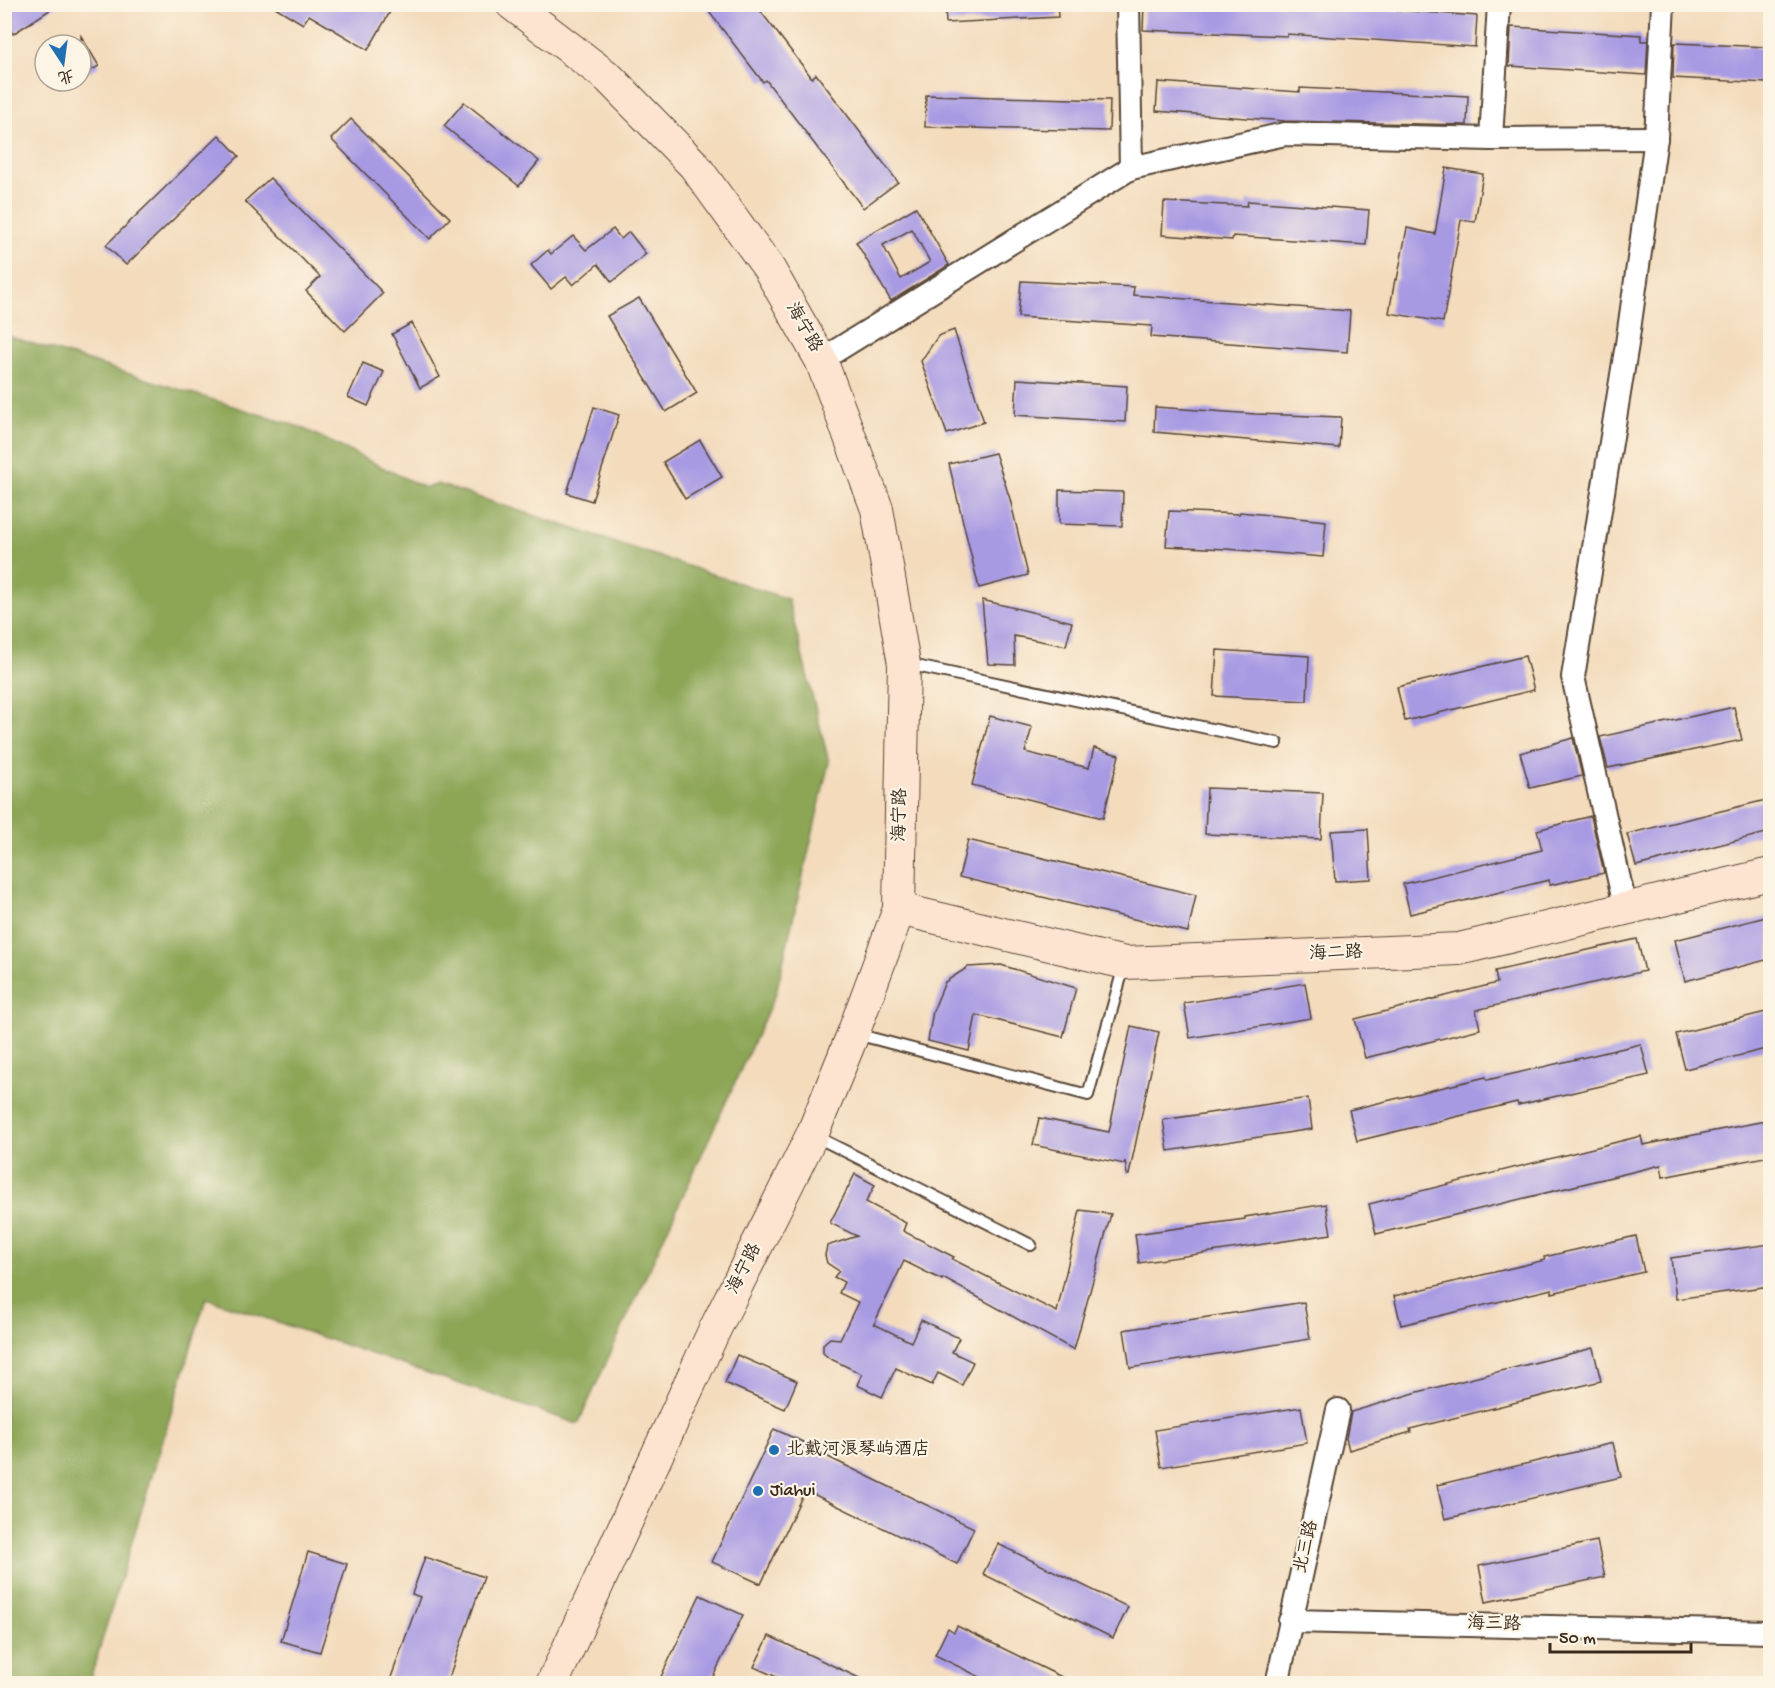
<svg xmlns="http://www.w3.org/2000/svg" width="1775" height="1688" font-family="'Gochi Hand','LXGW WenKai TC',sans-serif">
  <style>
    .forest { fill: #8ca657; stroke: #64683a; stroke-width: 1.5 }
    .building { fill: #a79ae3; fill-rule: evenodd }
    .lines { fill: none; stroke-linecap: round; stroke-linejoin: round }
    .lane-casing { stroke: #574536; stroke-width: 14 }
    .street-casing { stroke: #574536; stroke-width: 26 }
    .secondary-casing { stroke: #574536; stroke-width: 34 }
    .lane { stroke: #fff; stroke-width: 10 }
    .street { stroke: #fff; stroke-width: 22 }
    .secondary { stroke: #fde4d0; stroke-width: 32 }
    .poi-dot { fill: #1f6fb2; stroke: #fcf5e5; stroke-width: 2 }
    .labels { text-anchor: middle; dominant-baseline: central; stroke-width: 4.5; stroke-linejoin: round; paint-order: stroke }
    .street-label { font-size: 18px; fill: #3b2a1e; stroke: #fcf5e5 }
    .poi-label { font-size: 18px; fill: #3b2a1e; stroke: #fcf5e5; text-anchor: start }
  </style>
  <rect width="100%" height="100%" fill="#fcf5e5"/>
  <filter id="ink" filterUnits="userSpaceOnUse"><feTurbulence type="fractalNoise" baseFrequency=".0167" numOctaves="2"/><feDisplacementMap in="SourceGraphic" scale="12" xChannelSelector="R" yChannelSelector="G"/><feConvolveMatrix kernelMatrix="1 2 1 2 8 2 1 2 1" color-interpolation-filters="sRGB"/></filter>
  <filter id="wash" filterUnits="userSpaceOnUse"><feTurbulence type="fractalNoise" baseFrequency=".008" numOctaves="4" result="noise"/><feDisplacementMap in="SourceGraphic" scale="24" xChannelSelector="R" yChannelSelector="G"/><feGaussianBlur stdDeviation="1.35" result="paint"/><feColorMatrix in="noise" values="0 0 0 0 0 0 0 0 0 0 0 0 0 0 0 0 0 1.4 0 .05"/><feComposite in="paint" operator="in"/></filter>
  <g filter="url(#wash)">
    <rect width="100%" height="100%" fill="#f3dbbc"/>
    <path class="forest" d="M5 335 300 427 425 488 438 484 788 599 829 762 776 993 578 1424 206 1298 89 1683H5Z"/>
    <g id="blocks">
      <g class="building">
        <path d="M4 4H59L13 34 4 22Z"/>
        <path d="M270 4H377L390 12 368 50 309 15 303 24Z"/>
        <path d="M703 4H755L812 78 816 74 898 182 863 208 766 80 763 82Z"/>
        <path d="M945 4H1057L1058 17 946 23Z"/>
        <path d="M1144 4H1318L1477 16 1475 47 1287 34V36L1143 30Z"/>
        <path d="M1511 27 1641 35V41H1648L1646 75 1509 66Z"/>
        <path d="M81 36 99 66 81 76Z"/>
        <path d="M1674 43 1769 47 1767 83 1673 78Z"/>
        <path d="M1158 82 1300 92V88L1468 96 1467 125 1285 121 1156 111Z"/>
        <path d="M926 95 1110 100 1109 131 925 127Z"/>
        <path d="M464 102 539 161 519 186 444 126Z"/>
        <path d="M351 119 450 218 430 239 331 139Z"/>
        <path d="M219 135 239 156 126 265 106 245Z"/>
        <path d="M1446 168 1483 174 1475 222 1461 220 1443 322 1389 313 1395 279 1397 280 1407 228 1435 234Z"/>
        <path d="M270 178 383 293 345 331 306 291 320 277 245 201Z"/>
        <path d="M1248 201 1369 210 1366 245 1233 236 1232 240 1162 235 1164 202 1247 206Z"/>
        <path d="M916 207 949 265 891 301 856 242ZM912 229 930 262 901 279 883 245Z"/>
        <path d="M613 229 621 239 629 232 646 254 612 282 598 264 573 285 566 277 551 289 531 265 548 250 551 254 573 236 586 250Z"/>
        <path d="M1021 281 1134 287 1133 295 1350 311 1347 352 1151 337 1152 326 1018 317Z"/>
        <path d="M639 298 697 393 666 412 607 316Z"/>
        <path d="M412 323 440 377 420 388 392 334Z"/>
        <path d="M954 330 984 422 947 434 921 361 938 336Z"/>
        <path d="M363 363 384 372 368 406 348 397Z"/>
        <path d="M1017 379 1127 386 1125 422 1015 415Z"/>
        <path d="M594 407 619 415 592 501 567 493Z"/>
        <path d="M1155 407 1255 414 1341 417 1339 448 1154 432Z"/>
        <path d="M700 440 722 477 685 499 663 462Z"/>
        <path d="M995 453 1010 499 1028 575 979 588 949 464Z"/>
        <path d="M1059 490 1123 492 1122 526 1059 524Z"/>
        <path d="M1169 511 1239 514 1240 512 1326 521 1323 557 1226 549 1166 546Z"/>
        <path d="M982 600 1072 622 1066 646 1014 636 1015 665 988 664Z"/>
        <path d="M1217 650 1309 656 1307 701 1214 696Z"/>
        <path d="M1525 656 1534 690 1405 721 1397 687Z"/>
        <path d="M1734 707 1742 740 1608 768 1600 737Z"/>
        <path d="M990 716 1032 727 1025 752 1089 768 1094 748 1119 755 1103 818 972 785Z"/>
        <path d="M1573 738 1582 776 1530 788 1520 753Z"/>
        <path d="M1207 788 1323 793 1321 839 1205 834Z"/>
        <path d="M1770 799V832L1636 866 1627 834Z"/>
        <path d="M1591 816 1604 873 1550 885 1549 880 1410 914 1403 884 1542 850 1537 830Z"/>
        <path d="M1368 829 1371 879 1335 881 1331 831Z"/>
        <path d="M968 840 1196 895 1188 932 959 877Z"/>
        <path d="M1770 916V959L1685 981 1675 940Z"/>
        <path d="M1637 939 1645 971 1476 1010 1480 1029 1365 1058 1355 1019 1497 983 1495 971Z"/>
        <path d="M1001 965 1076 988 1063 1037 976 1015 969 1051 928 1041 933 1011 945 982 968 967Z"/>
        <path d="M1305 983 1311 1018 1190 1038 1184 1003Z"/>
        <path d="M1770 1011V1048L1685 1069 1676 1034Z"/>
        <path d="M1131 1026 1159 1032 1129 1175H1127L1125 1161 1124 1164 1033 1145 1039 1118 1109 1132Z"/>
        <path d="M1641 1044 1649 1075 1518 1105 1517 1102 1357 1141 1349 1110 1486 1077 1487 1080Z"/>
        <path d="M1308 1098 1312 1129 1168 1151 1163 1120Z"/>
        <path d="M1770 1120V1156L1663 1177 1661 1165 1376 1234 1369 1204 1641 1136 1643 1145Z"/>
        <path d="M855 1174 875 1185 866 1202 906 1223 903 1231 954 1257 952 1259 1057 1312 1080 1210 1111 1214 1074 1350 943 1278 942 1280 904 1261 874 1324 911 1342 921 1320 959 1338 952 1352 973 1362 962 1385 938 1373 932 1385 896 1368 882 1397 857 1385 862 1374 829 1358 823 1353V1344L830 1338 840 1339 858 1302 839 1293 844 1282 834 1277 839 1271 827 1263 825 1255 827 1246 857 1236 830 1223Z"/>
        <path d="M1326 1204 1331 1234 1139 1263 1135 1234 1245 1219V1217Z"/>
        <path d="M1636 1236 1644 1272 1552 1293V1289L1401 1325 1394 1296 1545 1260 1544 1257Z"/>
        <path d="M1770 1244V1286L1676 1299 1671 1258Z"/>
        <path d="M1304 1302 1310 1339 1130 1368 1124 1330Z"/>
        <path d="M1593 1348 1601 1381 1410 1429 1411 1432 1349 1450 1346 1438 1351 1412 1418 1392Z"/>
        <path d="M737 1355 797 1381 785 1409 725 1383Z"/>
        <path d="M1301 1407 1307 1443 1161 1467 1155 1430Z"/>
        <path d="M774 1429 823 1451 822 1454 974 1528 957 1564 805 1490 761 1584 712 1562Z"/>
        <path d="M1613 1443 1621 1477 1445 1519 1437 1485Z"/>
        <path d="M1597 1541 1605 1577 1486 1602 1479 1566Z"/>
        <path d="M998 1544 1128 1607 1113 1638 983 1574Z"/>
        <path d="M308 1552 347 1564 320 1652 281 1641Z"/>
        <path d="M425 1557 484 1577 447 1683H389L420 1597 412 1594Z"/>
        <path d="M700 1595 743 1615 710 1683H658Z"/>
        <path d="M957 1626 1074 1683H992L935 1655 948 1628 954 1632Z"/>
        <path d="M769 1636 870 1683H790L754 1667Z"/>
      </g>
    </g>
  </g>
  <g filter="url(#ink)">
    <use href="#blocks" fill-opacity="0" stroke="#574536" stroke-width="1.5"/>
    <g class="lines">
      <defs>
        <g id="lane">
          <path d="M907 664 1277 743"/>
          <path d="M856 1034 1088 1095 1124 966"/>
          <path d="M815 1136 1031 1245"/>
        </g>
        <g id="street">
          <path d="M1128 4 1131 168"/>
          <path d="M1491 139 1499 4"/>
          <path d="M821 360 1131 168 1285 134 1491 139 1656 138"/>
          <path d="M1626 910 1573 677 1627 344 1656 138 1663 4"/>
          <path d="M1290 1621 1770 1632"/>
          <path d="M1277 1684 1338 1410"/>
        </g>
        <g id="secondary">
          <path d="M512 4 609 78 694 165 768 267 821 360 877 509 904 664 899 909 853 1034 812 1135 713 1333 552 1684"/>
          <path d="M899 909 1125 963 1459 949 1770 874"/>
        </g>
      </defs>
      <use href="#lane" class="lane-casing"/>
      <use href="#street" class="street-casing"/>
      <use href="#secondary" class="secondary-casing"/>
      <use href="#lane" class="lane"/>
      <use href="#street" class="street"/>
      <use href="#secondary" class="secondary"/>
    </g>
  </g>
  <g class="poi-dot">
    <circle cx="774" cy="1450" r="6"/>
    <circle cx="758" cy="1491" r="6"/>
  </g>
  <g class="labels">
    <g class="street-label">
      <text transform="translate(803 328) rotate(60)">海宁路</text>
      <text transform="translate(901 815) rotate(-89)">海宁路</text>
      <text transform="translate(1336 954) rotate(-2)">海二路</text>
      <text transform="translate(745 1269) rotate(-63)">海宁路</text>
      <text transform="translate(1307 1547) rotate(-77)">北三路</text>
      <text transform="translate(1494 1625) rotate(1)">海三路</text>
    </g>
    <g class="poi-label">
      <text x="786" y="1450">北戴河浪琴屿酒店</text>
      <text x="770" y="1491">Jiahui</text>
    </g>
  </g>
  <rect width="1775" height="1688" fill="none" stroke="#fcf5e5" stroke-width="24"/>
  <g transform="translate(63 63) rotate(167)"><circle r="28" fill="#fcf5e5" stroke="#afa495" stroke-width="1.5"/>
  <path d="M0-4.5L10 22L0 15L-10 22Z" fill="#1f6fb2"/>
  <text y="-9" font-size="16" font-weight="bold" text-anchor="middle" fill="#3b2a1e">北</text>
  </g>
  <path d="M1550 1643v9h141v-9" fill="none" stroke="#3b2a1e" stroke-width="3"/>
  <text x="1559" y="1643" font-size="18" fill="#3b2a1e" stroke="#fcf5e5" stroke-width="4.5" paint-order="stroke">50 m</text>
</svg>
